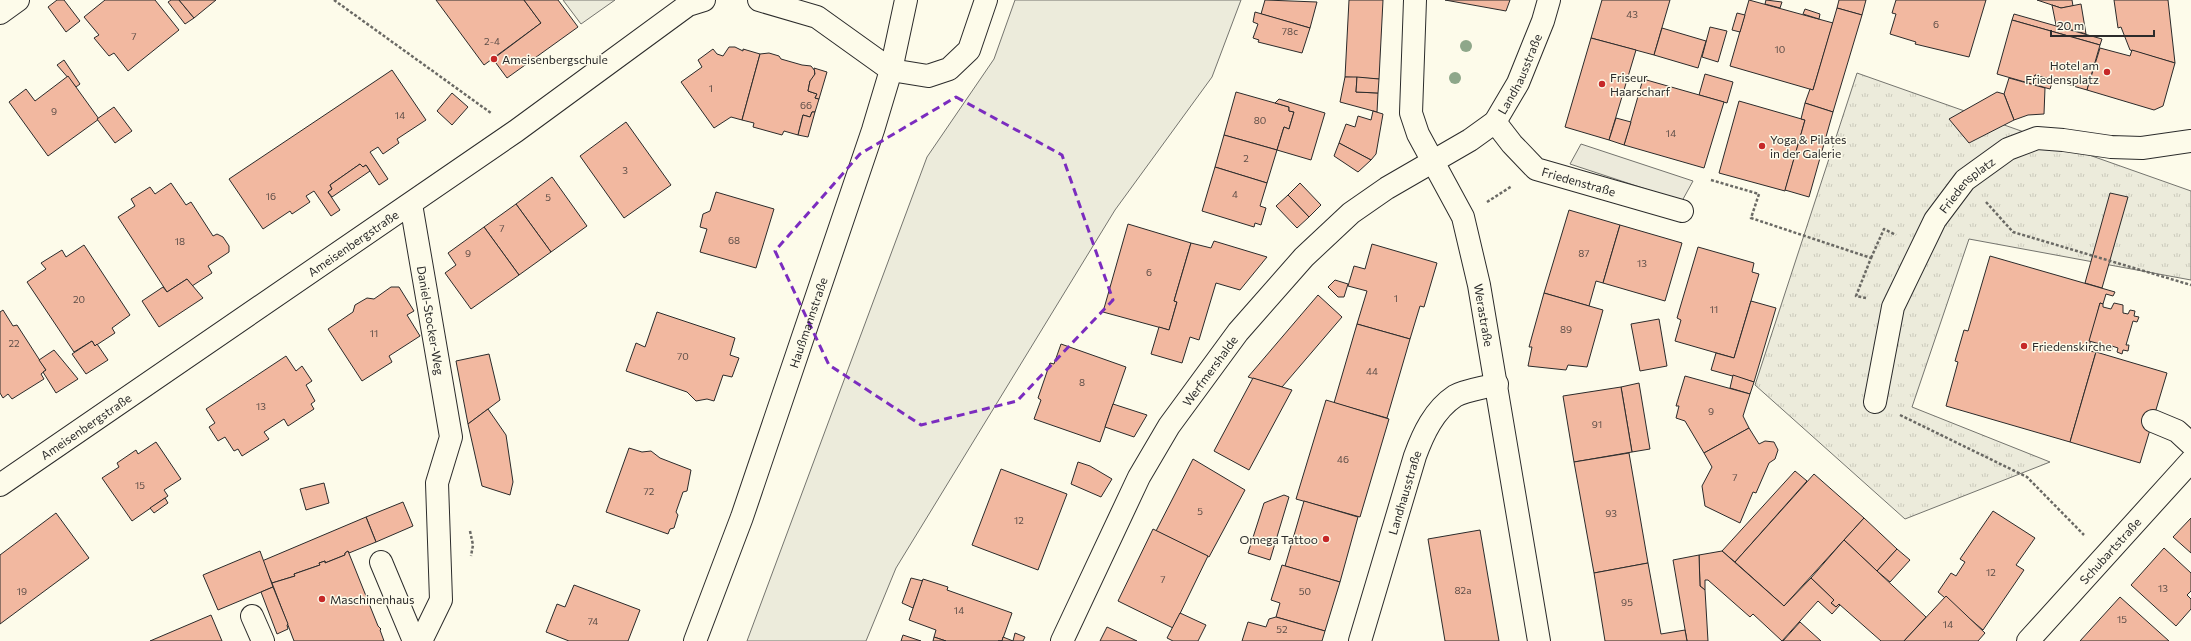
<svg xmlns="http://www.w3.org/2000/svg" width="2191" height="641" font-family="Commissioner,sans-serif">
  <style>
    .grass { fill: url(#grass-tufts); stroke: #74746e }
    .garden { fill: #ecebdb; stroke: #74746e }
    .parking { fill: #eceadb; stroke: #74746e }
    .building { fill: #f2b8a0; stroke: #2b2b2b }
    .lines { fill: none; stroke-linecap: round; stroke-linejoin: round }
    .minor-casing { stroke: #2b2b2b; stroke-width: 24 }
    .path { stroke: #6a6964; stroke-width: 2.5; stroke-dasharray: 3 2; stroke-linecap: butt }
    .minor { stroke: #fdfbea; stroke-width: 22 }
    .tree { fill: #8ea78a }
    .marked { fill: none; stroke: #7b2cbf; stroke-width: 3; stroke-dasharray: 8 5; stroke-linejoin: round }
    .poi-dot { fill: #c62828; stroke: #fdfbea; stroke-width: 1.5 }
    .labels { text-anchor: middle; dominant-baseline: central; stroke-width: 3; stroke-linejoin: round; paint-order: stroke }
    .number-label { font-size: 10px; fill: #5d4e48 }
    .poi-label { font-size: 12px; fill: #2b2b2b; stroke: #fdfbea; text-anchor: start }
    .street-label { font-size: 12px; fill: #2b2b2b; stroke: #fdfbea }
  </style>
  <defs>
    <pattern id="grass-tufts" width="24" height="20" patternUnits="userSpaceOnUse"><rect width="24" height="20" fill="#ecebdb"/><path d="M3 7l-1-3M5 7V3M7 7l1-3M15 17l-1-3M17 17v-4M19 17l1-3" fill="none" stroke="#cbcabc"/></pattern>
  </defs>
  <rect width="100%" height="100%" fill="#fdfbea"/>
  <path class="grass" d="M1857 73 2191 191V280L1969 239 1912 407 2050 462 1905 519 1755 385Z"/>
  <g class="garden">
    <path d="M563 0H615L581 24Z"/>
    <path d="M1015 0H1241L1212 77 1115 210 896 568 866 641H747L927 157 994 59Z"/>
  </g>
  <path class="parking" d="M1581 144 1693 181 1682 201 1570 164Z"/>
  <g class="building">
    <path d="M57 0H64L80 21 66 32 48 7Z"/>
    <path d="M105 0H155L179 30 128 71 114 53 109 56 94 38 99 35 84 17Z"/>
    <path d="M171 0H179L194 18 185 24 168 2Z"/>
    <path d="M179 0H216L194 18Z"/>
    <path d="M436 0H524L541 23 484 65Z"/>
    <path d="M524 0H558L578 27 507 78 493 59 541 23Z"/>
    <path d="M1265 0 1317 2 1310 28 1261 14Z"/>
    <path d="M1349 0H1383L1379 79 1345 77Z"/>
    <path d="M1445 0H1510L1506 11Z"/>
    <path d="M1602 0H1670L1654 55 1591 38Z"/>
    <path d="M1749 0 1833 23 1813 90 1730 66Z"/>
    <path d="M1766 0 1782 2 1780 8 1765 4Z"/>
    <path d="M1839 0H1866L1862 15 1837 8Z"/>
    <path d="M1896 0H1986L1969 57 1915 44 1916 42 1890 34 1896 14 1892 13Z"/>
    <path d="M2037 0H2072L2073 6 2061 8Z"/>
    <path d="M2114 0H2168L2175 63 2130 50 2121 27 2118 28Z"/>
    <path d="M2081 4 2086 34 2056 25 2052 5 2061 8Z"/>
    <path d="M1837 8 1862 15 1833 112 1805 103 1810 89 1813 90Z"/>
    <path d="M1805 9 1820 14 1819 19 1803 14Z"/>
    <path d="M1255 12 1310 28 1302 53 1258 42 1259 40 1253 38 1258 24 1253 22Z"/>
    <path d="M1737 13 1745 15 1740 32 1732 30Z"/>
    <path d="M2014 14 2102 39 2100 45 2012 20Z"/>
    <path d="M2012 20 2100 45 2087 90 2035 75 2032 84 1997 74Z"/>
    <path d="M1710 27 1727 31 1718 62 1702 57Z"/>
    <path d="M1662 28 1706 41 1698 68 1654 55Z"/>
    <path d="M1591 38 1636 50 1609 140 1565 127Z"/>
    <path d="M729 47H735L743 51V49L760 54 742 120 731 117 714 128 681 82 702 67 698 60 713 49 717 54 723 56Z"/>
    <path d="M2100 48 2130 56 2132 50 2175 63 2163 106 2154 110 2087 90Z"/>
    <path d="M769 53 779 56 781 59 802 65 811 66 815 71 814 78 810 81 808 91 817 94 815 98 819 99 815 112H812L810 117 803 115 798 135 784 131 782 135 753 127 754 123 742 120 760 54Z"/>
    <path d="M64 60 80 84 76 87 57 65Z"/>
    <path d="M814 68 827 72 819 99 815 98 817 94 808 91 810 81 815 74Z"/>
    <path d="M392 70 426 120 397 139 399 143 383 154 378 147 370 152 388 179 379 185 366 165 363 167 360 164 330 185 332 189 328 192 340 210 331 216 314 191 306 196 310 202 292 214 290 211 263 229 229 179Z"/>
    <path d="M1705 74 1733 82 1727 103 1699 95Z"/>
    <path d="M2035 75 2053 80 2050 89 2032 84Z"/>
    <path d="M68 76 99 119 48 156 9 102 26 89 35 101Z"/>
    <path d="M1345 77H1357L1356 92 1378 93 1377 112 1340 102Z"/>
    <path d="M1357 77 1379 79 1378 93 1356 92Z"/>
    <path d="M2009 78 2045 88 2044 114 2028 115 2014 120 2004 94Z"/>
    <path d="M1643 79 1724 102 1704 168 1624 145Z"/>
    <path d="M1236 92 1289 107V111L1294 112 1289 129 1284 127 1277 150 1224 135Z"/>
    <path d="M1997 92 2004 94 2014 120 1969 143 1949 119Z"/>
    <path d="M452 93 468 107 452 125 437 111Z"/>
    <path d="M1279 99 1325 113 1311 160 1277 150 1284 127 1289 129 1294 112 1289 111V107L1275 103Z"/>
    <path d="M1739 101 1805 120 1785 191 1719 173Z"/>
    <path d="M1805 103 1833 112 1809 197 1785 190 1805 120 1801 119Z"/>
    <path d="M114 107 132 131 115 143 97 119Z"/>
    <path d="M1373 111 1383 114 1376 154 1371 160 1339 143 1346 124 1355 127 1358 116 1371 120Z"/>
    <path d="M812 112H815L808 137 798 135 803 115 810 117Z"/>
    <path d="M1616 118 1631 122 1624 145 1609 140Z"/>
    <path d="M626 122 671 185 624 218 580 156Z"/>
    <path d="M1224 135 1277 150 1267 183 1215 167Z"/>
    <path d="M1339 143 1371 160 1358 172 1334 156Z"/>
    <path d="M360 164 363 167 366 165 370 171 332 197 328 192 332 189 330 185Z"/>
    <path d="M1215 167 1267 183 1260 206 1266 208 1261 225 1255 223 1254 227 1202 211Z"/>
    <path d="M552 177 587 226 551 252 516 204Z"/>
    <path d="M171 183 186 205 191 202 213 236 217 234 223 237 229 246V252L208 266 212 273 192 286 187 279 167 292 118 217 135 206 131 199 150 187 155 194Z"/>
    <path d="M1300 183 1321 205 1309 217 1288 195Z"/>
    <path d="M716 192 774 209 756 268 700 252 707 229 700 227 703 214 710 211Z"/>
    <path d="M2110 193 2128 197 2102 288 2085 283Z"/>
    <path d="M1288 195 1309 217 1297 228 1276 206Z"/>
    <path d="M516 204 551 252 519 275 484 227Z"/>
    <path d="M1569 210 1620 225 1603 283 1596 281 1589 306 1544 293Z"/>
    <path d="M1128 224 1191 243 1174 301 1177 302 1169 330 1103 312Z"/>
    <path d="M1620 225 1682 243 1665 301 1603 283Z"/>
    <path d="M484 227 519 275 471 309 445 273 456 265 448 253Z"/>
    <path d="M1214 241 1267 257 1240 290 1216 283 1199 340 1190 337 1182 363 1151 354 1159 327 1169 330 1177 302 1174 301 1191 243 1211 248Z"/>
    <path d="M1372 244 1437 263 1424 307 1420 306 1410 339 1357 324 1367 291 1348 286 1354 266 1365 269Z"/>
    <path d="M84 245 130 315 112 328 115 333 95 346 92 341 74 352 27 282 46 269 41 263 62 250 66 257Z"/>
    <path d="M1698 247 1754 263 1752 272 1759 274 1734 358 1675 341 1681 320 1677 318Z"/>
    <path d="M1990 256 2115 292 2113 296 2106 294 2103 304 2100 303 2088 351 2096 352 2070 442 1946 406 1958 362 1955 361 1964 330 1968 331Z"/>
    <path d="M187 279 203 298 159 327 142 301 163 287 167 292Z"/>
    <path d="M1335 280 1348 284 1344 297H1338L1328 287Z"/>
    <path d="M391 287H399L414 311 407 315 420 336 389 356 392 362 362 381 328 329 353 312 355 305 367 298 374 299Z"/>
    <path d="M1544 293 1603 310 1587 367 1568 365 1566 370 1528 366 1532 347H1529Z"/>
    <path d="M1318 295 1342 317 1282 387 1248 377Z"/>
    <path d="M1751 301 1776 308 1754 382 1711 370 1716 353 1734 358Z"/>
    <path d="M2100 303 2103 304V307L2111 309 2114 303 2123 305V313L2128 314 2130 310 2135 311 2134 316 2139 317 2137 322 2133 321 2126 345H2129L2128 351 2123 350 2122 354 2117 352 2118 348 2112 346V350L2109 349V351L2101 349 2100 344 2089 341Z"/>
    <path d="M3 310 13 326 17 325 46 370 41 374 44 379 12 399 8 394 3 398 0 393V312Z"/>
    <path d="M657 312 735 338 730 355 739 358 732 377 723 375 714 401 707 399 696 401 687 392 626 371 636 343 645 347Z"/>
    <path d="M1659 319 1667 366 1640 371 1631 324Z"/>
    <path d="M1357 324 1410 339 1387 418 1334 403Z"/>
    <path d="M92 341 95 346 97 344 108 360 86 374 72 354Z"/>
    <path d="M1061 344 1126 367 1100 442 1034 419 1041 400 1038 398 1050 363 1054 364Z"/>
    <path d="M54 350 78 379 56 393 43 372 46 370 39 360Z"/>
    <path d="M2096 352 2167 373 2140 463 2070 442Z"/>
    <path d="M489 354 500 400 468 424 456 361Z"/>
    <path d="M286 356 296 371 302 366 312 381 306 385 315 401 311 404 314 409 288 426 284 419 264 432 269 439 242 456 238 449 234 451 225 437 218 441 209 427 215 423 206 409Z"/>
    <path d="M1733 375 1754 382 1750 394 1730 388Z"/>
    <path d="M1685 376 1750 394 1743 416 1749 428 1704 453 1685 421 1676 418 1679 406H1676Z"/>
    <path d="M1253 378 1292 390 1249 470 1214 451Z"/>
    <path d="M1639 383 1650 449 1632 452 1621 387Z"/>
    <path d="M1621 387 1632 452 1574 462 1563 396Z"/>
    <path d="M1326 400 1389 419 1360 517 1296 499Z"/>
    <path d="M1113 404 1147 415 1134 437 1105 427Z"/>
    <path d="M488 409 506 435 513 482 510 495 482 486 468 424Z"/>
    <path d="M1749 428 1759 444 1765 441 1774 442 1778 450 1775 459 1769 463 1756 493 1753 492 1740 523 1705 506 1702 486 1712 467 1704 453Z"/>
    <path d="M156 442 181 479 164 490 168 496 132 521 102 478 119 467 117 463 136 450 138 454Z"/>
    <path d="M629 448 642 452 651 451 660 458 691 470 687 491 683 492 676 512 678 515 674 528 670 529 668 534 606 512Z"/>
    <path d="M1629 453 1648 563 1594 573 1574 462Z"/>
    <path d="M1193 459 1245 490 1209 557 1156 531Z"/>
    <path d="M1078 462 1090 466 1112 479 1101 497 1071 484Z"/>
    <path d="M1001 469 1067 494 1038 570 972 545Z"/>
    <path d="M1795 471 1807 481 1735 562 1722 551Z"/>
    <path d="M1814 474 1864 518 1784 606 1735 562Z"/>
    <path d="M324 483 329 503 306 510 300 489Z"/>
    <path d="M1284 495 1289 497 1270 560 1248 553 1264 503Z"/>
    <path d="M165 498 168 503 154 513 150 508Z"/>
    <path d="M1304 501 1358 517 1340 582 1285 566Z"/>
    <path d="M403 502 413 526 376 542 366 517Z"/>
    <path d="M1993 511 2035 538 2016 565 2024 570 1983 630 1938 592 1951 573 1956 576 1965 562 1960 559Z"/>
    <path d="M56 513 89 558 0 624V555Z"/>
    <path d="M366 517 376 542 349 553 348 551 345 553V555L325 563V561L319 563 320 565 294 574 295 576 272 583 262 561Z"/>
    <path d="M1864 518 1897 549 1877 571 1844 540Z"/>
    <path d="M2191 518V553L2173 537Z"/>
    <path d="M1153 529 1208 556 1173 628 1118 601Z"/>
    <path d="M1480 530 1499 641H1445L1428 539Z"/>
    <path d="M1844 540 1926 617 1904 641H1881L1839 604 1836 607 1831 603 1834 600 1811 578Z"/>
    <path d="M2164 548 2191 573V591L2187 595 2191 599V609L2176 626 2131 585Z"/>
    <path d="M1897 549 1910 560 1890 582 1877 571Z"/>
    <path d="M260 551 273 587 218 610 203 575Z"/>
    <path d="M348 551 378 626 381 629 380 630 384 641H294L272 583 295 576 294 574 320 565 319 563 325 561V563L345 555V553Z"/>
    <path d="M1722 551 1784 606 1811 578 1834 600 1831 603 1836 607 1839 604 1840 605 1832 614 1818 601 1782 641 1753 614 1750 617 1708 580H1705V590L1700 586 1699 555Z"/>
    <path d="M1699 555 1700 586 1705 590 1708 641H1687L1673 560Z"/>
    <path d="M1648 563 1661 634 1685 630 1687 641H1605L1594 573Z"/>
    <path d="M1282 565 1340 582 1325 631 1276 617 1280 603 1271 600Z"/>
    <path d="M911 578 923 581 913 608 902 603Z"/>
    <path d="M923 579 948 587 947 590 1012 613 1002 641H946L934 637 936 630 909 620Z"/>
    <path d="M574 585 640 610 628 641H569L546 632 557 604 565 607Z"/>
    <path d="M273 587 288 624 287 625 288 629 277 634 261 592Z"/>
    <path d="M1946 596 1985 633 1978 641H1904Z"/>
    <path d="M2120 597 2169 641H2080Z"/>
    <path d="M1180 613 1206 625 1198 641H1173L1167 638Z"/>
    <path d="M211 615 222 641H150Z"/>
    <path d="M1276 617 1325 631 1322 641H1242L1248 622 1266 627 1269 619Z"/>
    <path d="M1800 622 1821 641H1783Z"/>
    <path d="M1107 627 1137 641H1100Z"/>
    <path d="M1015 633 1025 637 1023 641H998H1002L1003 637 1013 641Z"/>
    <path d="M903 635 921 641H901Z"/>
    <path d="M934 637 946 641H933Z"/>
  </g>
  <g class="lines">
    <defs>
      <g id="minor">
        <path d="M759 0 817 17 891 70 928 76 949 69 969 50 986 0"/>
        <path id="s1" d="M1415 0 1411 113 1418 134 1463 217 1479 285 1539 641"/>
        <path d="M0 13 18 0"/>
        <path id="s2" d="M1495 122 1512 144 1536 169 1682 211"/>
        <path id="s3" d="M411 204 451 437 437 483 441 600 421 641"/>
        <path id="s4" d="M1875 402 1893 307 1935 220 1965 180 2008 149 2037 138 2063 140 2111 147 2142 148 2191 141"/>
        <path d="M2153 421 2177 431 2191 444"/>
        <path id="s5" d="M0 485 516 131 688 5 704 0"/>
        <path d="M381 562 414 641"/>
        <path d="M252 616 263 641"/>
        <path id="s6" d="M695 641 742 517 873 130 891 70 906 0"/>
        <path id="s7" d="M1062 641 1139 477 1169 426 1238 332 1304 257 1351 213 1387 188 1470 140 1495 122 1518 83 1543 21 1549 0"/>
        <path id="s8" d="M1360 641 1415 456C1423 434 1434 410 1455 396 1466 390 1484 388 1497 384"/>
        <path id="s9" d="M2028 641 2191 461"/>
      </g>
    </defs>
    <use href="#minor" class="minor-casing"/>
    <g class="path">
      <path d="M334 0 491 113"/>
      <path d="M1711 180 1759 194 1751 218 1871 258 1856 296 1866 298"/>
      <path d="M1487 202 1512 186"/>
      <path d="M1986 202 2013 232 2191 285"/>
      <path d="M1871 258 1884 229 1896 235"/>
      <path d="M1900 415 2027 477 2084 535"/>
      <path d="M470 531 473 545 471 556"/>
    </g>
    <use href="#minor" class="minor"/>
  </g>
  <g class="tree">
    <circle cx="1466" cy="46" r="6"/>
    <circle cx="1455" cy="78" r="6"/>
  </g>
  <path class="marked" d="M956 97 1062 155 1113 300 1017 401 921 425 829 365 775 251 860 154Z"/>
  <g class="poi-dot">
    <circle cx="494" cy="59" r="4"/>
    <circle cx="2107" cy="72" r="4"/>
    <circle cx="1602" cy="84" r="4"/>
    <circle cx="1762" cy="146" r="4"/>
    <circle cx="2024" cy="346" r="4"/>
    <circle cx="1326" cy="539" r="4"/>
    <circle cx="322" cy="599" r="4"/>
  </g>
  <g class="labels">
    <g class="number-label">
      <text x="1632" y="14">43</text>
      <text x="1936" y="24">6</text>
      <text x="1290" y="31">78c</text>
      <text x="134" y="36">7</text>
      <text x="492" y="41">2-4</text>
      <text x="1780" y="49">10</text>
      <text x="711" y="88">1</text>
      <text x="806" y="105">66</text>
      <text x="54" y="111">9</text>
      <text x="400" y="115">14</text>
      <text x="1260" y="120">80</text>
      <text x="1671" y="133">14</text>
      <text x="1246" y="158">2</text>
      <text x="625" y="170">3</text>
      <text x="1235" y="194">4</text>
      <text x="271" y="196">16</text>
      <text x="548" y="197">5</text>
      <text x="502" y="228">7</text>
      <text x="734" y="240">68</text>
      <text x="180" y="241">18</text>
      <text x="468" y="253">9</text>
      <text x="1584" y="253">87</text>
      <text x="1642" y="263">13</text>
      <text x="1149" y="272">6</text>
      <text x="1396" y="298">1</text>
      <text x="79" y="299">20</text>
      <text x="1714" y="309">11</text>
      <text x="1566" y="329">89</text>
      <text x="374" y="333">11</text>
      <text x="14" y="343">22</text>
      <text x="683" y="356">70</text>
      <text x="1372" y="371">44</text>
      <text x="1082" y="382">8</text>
      <text x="261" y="406">13</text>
      <text x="1711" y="411">9</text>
      <text x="1597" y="424">91</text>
      <text x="1343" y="459">46</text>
      <text x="1735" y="477">7</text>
      <text x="140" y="485">15</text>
      <text x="649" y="491">72</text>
      <text x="1200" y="511">5</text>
      <text x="1611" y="513">93</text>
      <text x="1019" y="520">12</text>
      <text x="1991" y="572">12</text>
      <text x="1163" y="579">7</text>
      <text x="2163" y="588">13</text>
      <text x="1463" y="590">82a</text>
      <text x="22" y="591">19</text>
      <text x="1305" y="591">50</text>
      <text x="1627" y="602">95</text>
      <text x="959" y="610">14</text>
      <text x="2122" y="619">15</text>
      <text x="593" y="621">74</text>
      <text x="1948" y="624">14</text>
      <text x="1282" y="629">52</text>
    </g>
    <g class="poi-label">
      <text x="502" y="59">Ameisenbergschule</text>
      <text x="2099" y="65" text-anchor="end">Hotel am<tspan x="2099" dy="14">Friedensplatz</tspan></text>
      <text x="1610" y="77">Friseur<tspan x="1610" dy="14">Haarscharf</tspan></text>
      <text x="1770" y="139">Yoga &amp; Pilates<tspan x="1770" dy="14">in der Galerie</tspan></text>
      <text x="2032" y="346">Friedenskirche</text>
      <text x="1318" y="539" text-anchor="end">Omega Tattoo</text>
      <text x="330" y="599">Maschinenhaus</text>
    </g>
    <g class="street-label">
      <text stroke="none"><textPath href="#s7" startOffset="746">Landhausstraße</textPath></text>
      <text stroke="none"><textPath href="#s2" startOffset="107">Friedenstraße</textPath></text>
      <text stroke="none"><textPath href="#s4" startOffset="241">Friedensplatz</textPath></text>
      <text stroke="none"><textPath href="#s5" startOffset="428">Ameisenbergstraße</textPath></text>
      <text stroke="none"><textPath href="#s1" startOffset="330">Werastraße</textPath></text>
      <text stroke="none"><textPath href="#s3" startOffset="118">Daniel-Stocker-Weg</textPath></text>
      <text stroke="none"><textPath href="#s6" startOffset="338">Haußmannstraße</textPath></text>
      <text stroke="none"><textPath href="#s7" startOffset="309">Werfmershalde</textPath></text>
      <text stroke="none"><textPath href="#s5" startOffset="104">Ameisenbergstraße</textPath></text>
      <text stroke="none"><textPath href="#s8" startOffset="155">Landhausstraße</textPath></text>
      <text stroke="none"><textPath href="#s9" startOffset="122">Schubartstraße</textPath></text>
    </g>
  </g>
  <path d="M2051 30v6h103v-6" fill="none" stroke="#2b2b2b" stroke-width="2"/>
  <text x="2057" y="30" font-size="12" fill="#2b2b2b" stroke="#fdfbea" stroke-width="3" paint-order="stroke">20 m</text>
</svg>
